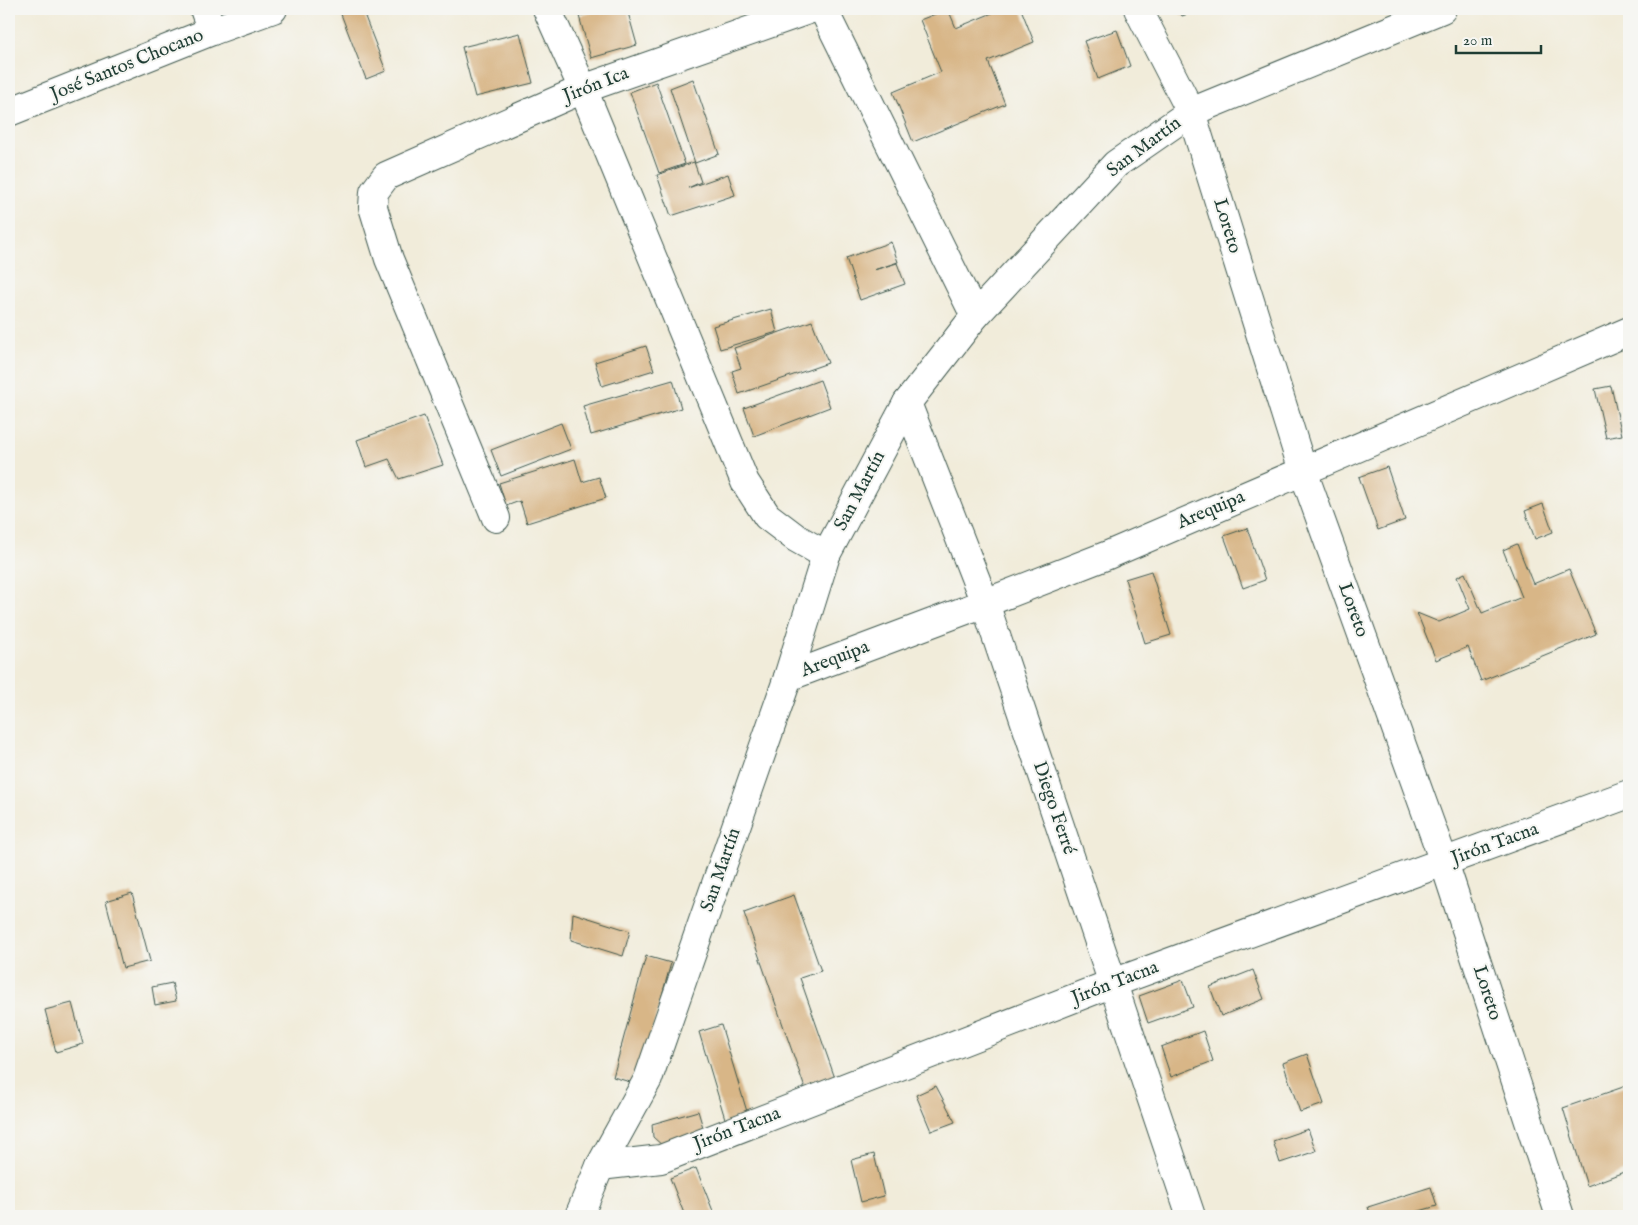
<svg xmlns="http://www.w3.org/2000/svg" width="1638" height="1225" font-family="'IM FELL English',serif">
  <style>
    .building { fill: #d8b687 }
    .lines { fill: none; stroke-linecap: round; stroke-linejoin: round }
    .minor-casing { stroke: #3e574d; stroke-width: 30 }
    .tertiary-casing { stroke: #3e574d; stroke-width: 30 }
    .minor { stroke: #fff; stroke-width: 28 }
    .tertiary { stroke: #fff; stroke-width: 28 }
    .labels { text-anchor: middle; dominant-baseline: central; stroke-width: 4; stroke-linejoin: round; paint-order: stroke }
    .street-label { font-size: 19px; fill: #1f3d34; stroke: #f6f6f2 }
  </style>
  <rect width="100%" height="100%" fill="#f6f6f2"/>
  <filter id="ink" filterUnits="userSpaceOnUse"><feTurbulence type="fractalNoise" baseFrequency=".02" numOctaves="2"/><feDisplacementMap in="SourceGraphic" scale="10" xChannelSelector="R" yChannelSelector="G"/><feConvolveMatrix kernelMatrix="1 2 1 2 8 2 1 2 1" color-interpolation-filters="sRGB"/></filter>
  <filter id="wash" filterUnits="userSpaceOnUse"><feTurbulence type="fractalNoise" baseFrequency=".0096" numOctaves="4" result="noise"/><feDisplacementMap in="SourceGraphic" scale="20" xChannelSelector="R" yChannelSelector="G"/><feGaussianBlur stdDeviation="1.12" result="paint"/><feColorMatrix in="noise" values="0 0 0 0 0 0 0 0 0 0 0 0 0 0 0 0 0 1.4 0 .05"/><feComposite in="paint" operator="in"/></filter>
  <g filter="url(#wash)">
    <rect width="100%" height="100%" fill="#f1ecda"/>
    <g id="blocks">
      <g class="building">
        <path d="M339 9H362L386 71 366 79Z"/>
        <path d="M605 9H627L637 45 591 58 579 16Z"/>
        <path d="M948 9 956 28 1002 9H1021L1034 42 988 61 1005 104 913 142 893 92 941 72 920 20Z"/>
        <path d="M1179 9H1202L1182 16Z"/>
        <path d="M1117 30 1130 66 1098 79 1084 41Z"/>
        <path d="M520 33 533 83 475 97 462 47Z"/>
        <path d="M693 79 719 154 695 163 670 88Z"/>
        <path d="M656 82 685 164 659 173 630 92Z"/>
        <path d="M694 162 701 182 688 188 728 174 735 195 671 216 657 175Z"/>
        <path d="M891 242 898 262 874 270 897 263 905 284 860 300 846 258Z"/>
        <path d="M771 309 777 332 720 349 713 326Z"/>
        <path d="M812 321 828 363 739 394 732 371 741 368 734 348Z"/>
        <path d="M646 346 654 370 602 386 595 362Z"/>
        <path d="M673 380 681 408 591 435 583 406Z"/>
        <path d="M820 380 830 407 754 436 744 408Z"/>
        <path d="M1611 386 1622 435 1606 438 1595 389Z"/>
        <path d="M424 416 443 465 399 479 389 459 366 467 357 440Z"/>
        <path d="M561 423 571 449 501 476 491 450Z"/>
        <path d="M575 459 582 482 599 477 606 498 527 523 520 501 506 506 499 483Z"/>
        <path d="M1387 467 1405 520 1378 530 1359 477Z"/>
        <path d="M1543 504 1553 532 1535 539 1525 511Z"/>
        <path d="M1247 528 1265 580 1243 588 1224 536Z"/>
        <path d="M1517 544 1533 584 1569 569 1596 634 1481 681 1468 647 1436 660 1417 613 1439 622 1470 609 1457 577 1465 573 1482 613 1522 597 1503 550Z"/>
        <path d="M1151 571 1171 635 1145 643 1125 579Z"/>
        <path d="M132 893 150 961 123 968 106 901Z"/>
        <path d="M794 895 821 971 800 978 837 1084 807 1094 744 913Z"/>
        <path d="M573 913 630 931 623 956 571 940Z"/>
        <path d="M646 956 671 963 637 1084 613 1077Z"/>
        <path d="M1253 970 1264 999 1221 1016 1210 987Z"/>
        <path d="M1183 980 1193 1007 1148 1023 1139 996Z"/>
        <path d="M172 983 176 1001 155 1005 152 987Z"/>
        <path d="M72 1003 83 1044 56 1052 45 1010Z"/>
        <path d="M721 1025 748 1115 726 1122 699 1032Z"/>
        <path d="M1203 1031 1213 1061 1171 1077 1161 1047Z"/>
        <path d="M1307 1054 1324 1104 1300 1112 1283 1063Z"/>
        <path d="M1629 1085V1170L1587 1186 1563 1108Z"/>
        <path d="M936 1086 955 1122 931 1131 916 1095Z"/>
        <path d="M698 1111 705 1134 664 1147 653 1137 652 1124Z"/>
        <path d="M1308 1129 1316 1151 1280 1163 1273 1141Z"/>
        <path d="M874 1154 884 1196 861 1202 851 1160Z"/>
        <path d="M696 1168 715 1216H685L670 1178Z"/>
        <path d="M1431 1187 1437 1206 1402 1216H1371L1368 1207Z"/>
      </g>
    </g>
  </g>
  <g filter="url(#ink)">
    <use href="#blocks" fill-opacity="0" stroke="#3e574d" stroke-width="1"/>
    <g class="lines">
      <defs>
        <g id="minor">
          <path d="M204 9 212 31"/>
          <path d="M547 9 583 89 745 482 767 516 796 538 826 555"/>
          <path d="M823 9 975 316"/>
          <path d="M1138 9 1191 112 1303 471 1444 862 1560 1216"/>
          <path d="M9 112 212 31 273 9"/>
          <path d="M907 403 985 603 1191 1216"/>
          <path d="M496 518 389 259 373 207 374 192 386 176 583 89 811 9"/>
          <path d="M788 677 985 603 1108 555 1629 331"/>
          <path d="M600 1166 661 1159 1113 983 1629 794"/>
        </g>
        <path id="tertiary" d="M579 1216 600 1166 648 1079 788 677 826 555 907 403 975 316 1116 164 1191 112 1442 9"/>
      </defs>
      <use href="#minor" class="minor-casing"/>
      <use href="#tertiary" class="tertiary-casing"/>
      <use href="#minor" class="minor"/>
      <use href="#tertiary" class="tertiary"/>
    </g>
  </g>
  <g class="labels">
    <g class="street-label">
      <text transform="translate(127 65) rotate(-22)">José Santos Chocano</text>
      <text transform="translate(596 85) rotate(-21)">Jirón Ica</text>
      <text transform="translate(1144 147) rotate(-37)">San Martín</text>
      <text transform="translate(1227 226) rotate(73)">Loreto</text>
      <text transform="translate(860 491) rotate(-62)">San Martín</text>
      <text transform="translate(1211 510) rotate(-23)">Arequipa</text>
      <text transform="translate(1353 610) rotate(70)">Loreto</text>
      <text transform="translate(835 659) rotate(-21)">Arequipa</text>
      <text transform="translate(1054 808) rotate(71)">Diego Ferré</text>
      <text transform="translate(1495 844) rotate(-20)">Jirón Tacna</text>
      <text transform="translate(721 870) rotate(-71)">San Martín</text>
      <text transform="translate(1115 983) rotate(-21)">Jirón Tacna</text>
      <text transform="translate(1487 993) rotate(72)">Loreto</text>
      <text transform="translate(737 1129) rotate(-21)">Jirón Tacna</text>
    </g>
  </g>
  <rect width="1638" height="1225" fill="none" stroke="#f6f6f2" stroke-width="30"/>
  <path d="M1456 45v8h85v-8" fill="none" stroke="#1f3d34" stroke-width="2.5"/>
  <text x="1463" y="45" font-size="15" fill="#1f3d34" stroke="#f6f6f2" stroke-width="4" paint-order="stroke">20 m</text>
</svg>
